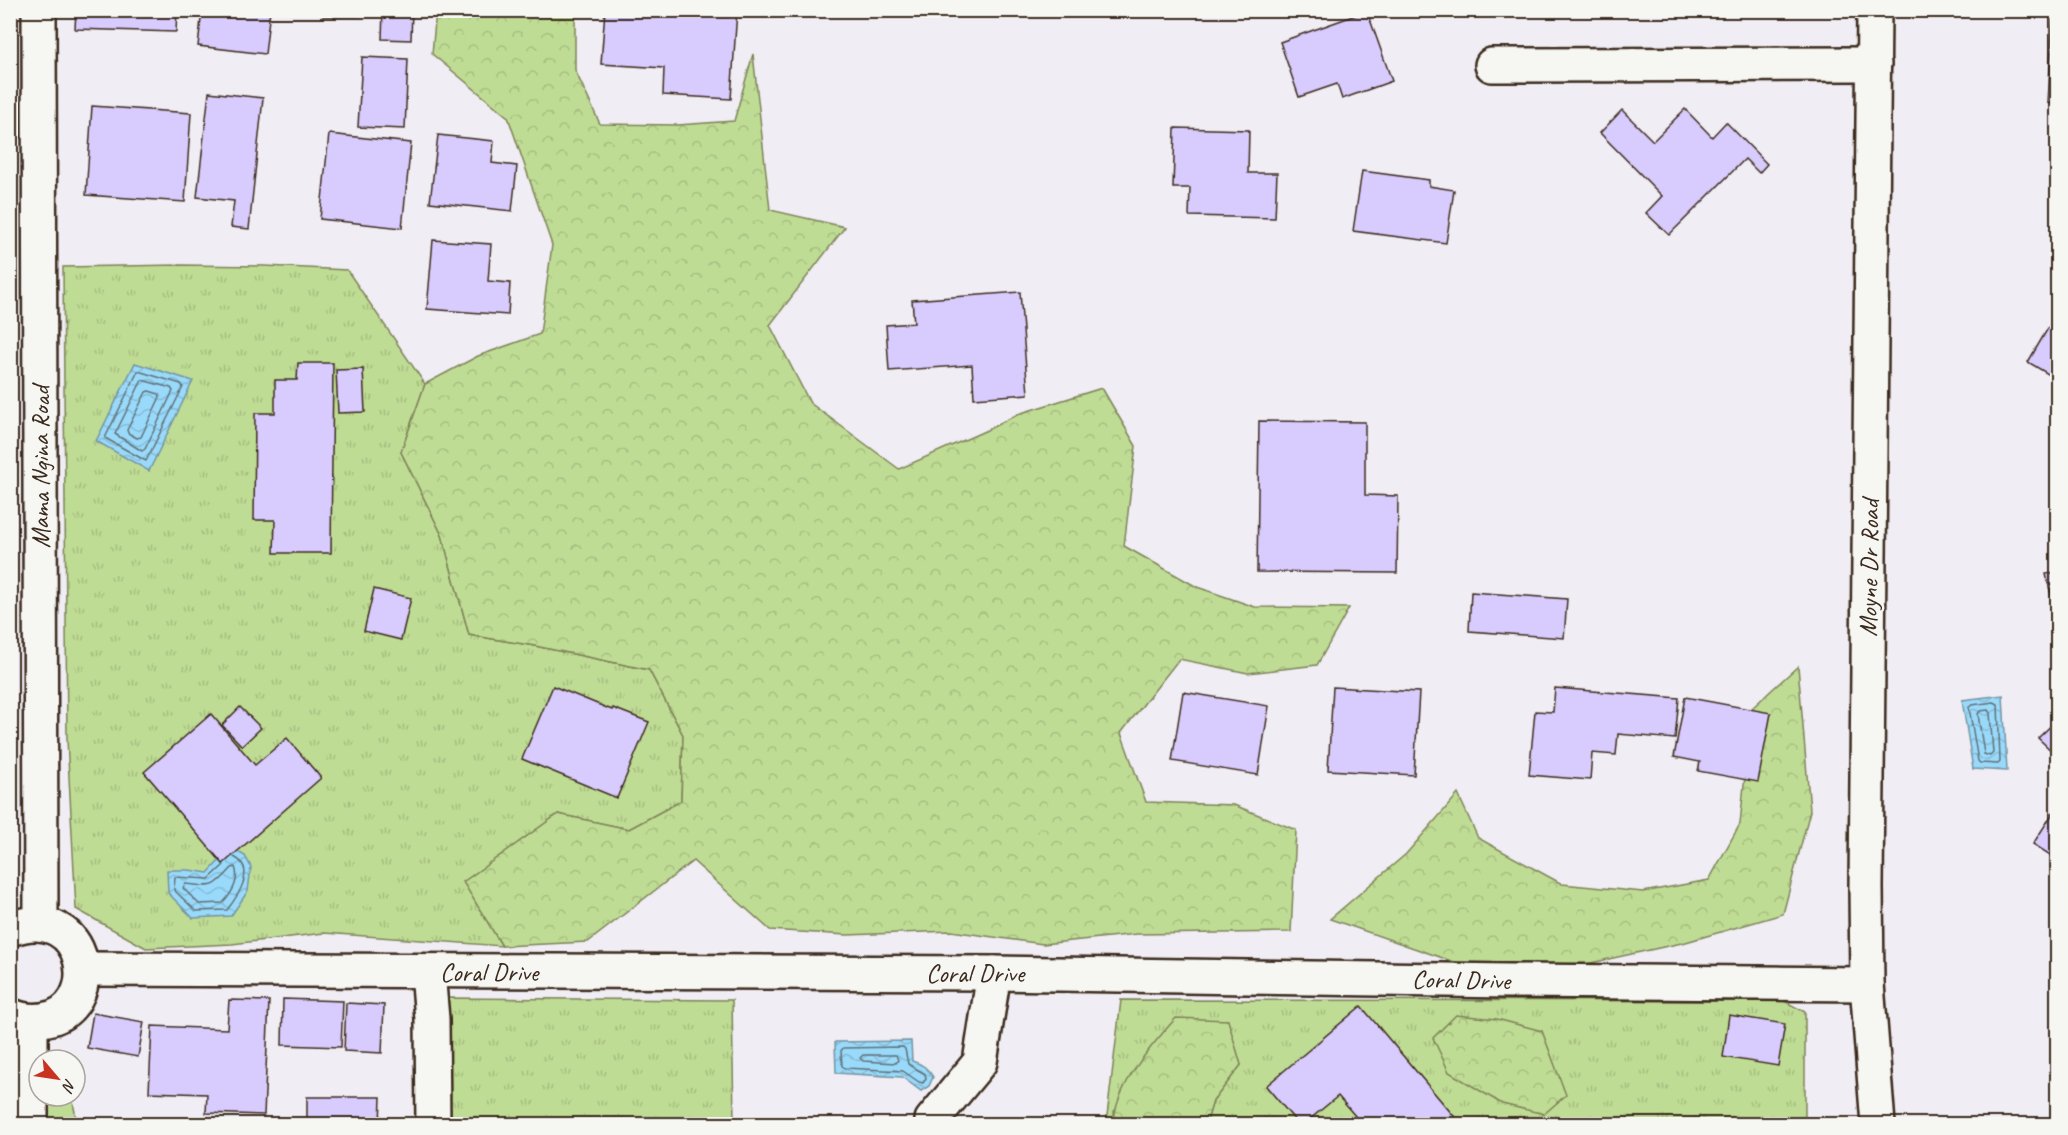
<svg xmlns="http://www.w3.org/2000/svg" width="2068" height="1135" font-family="Caveat,sans-serif">
  <style>
    .grass { fill: url(#grass-tufts); stroke: #7d8359; stroke-width: 1.5 }
    .forest { fill: url(#forest-crowns); stroke: #7d8359; stroke-width: 1.5 }
    .water { fill: url(#water-waves); stroke: #7394a3; stroke-width: 1.5 }
    .lines { fill: none; stroke-linecap: round; stroke-linejoin: round }
    .shore { stroke: #617076; stroke-width: 1.5 }
    .building { fill: #d8cbfd; stroke: #3b2a1e; stroke-width: 1.5 }
    .minor-casing { stroke: #3b2a1e; stroke-width: 38 }
    .major-casing { stroke: #3b2a1e; stroke-width: 38 }
    .minor { stroke: #f6f6f2; stroke-width: 33 }
    .major { stroke: #f6f6f2; stroke-width: 33 }
    .labels { text-anchor: middle; dominant-baseline: central; stroke-width: 4.5; stroke-linejoin: round; paint-order: stroke }
    .street-label { font-size: 26px; fill: #3b2a1e; stroke: #f6f6f2 }
  </style>
  <defs>
    <pattern id="grass-tufts" width="24" height="20" patternUnits="userSpaceOnUse" patternTransform="scale(1.5)"><rect width="24" height="20" fill="#bfdc94"/><path d="M3 7l-1-3M5 7V3M7 7l1-3M15 17l-1-3M17 17v-4M19 17l1-3" fill="none" stroke="#a5bd7f"/></pattern>
    <pattern id="forest-crowns" width="20" height="18" patternUnits="userSpaceOnUse" patternTransform="scale(1.5)"><rect width="20" height="18" fill="#bfdc94"/><path d="M2 6a3 3 0 1 1 6 0M12 15a3 3 0 1 1 6 0" fill="none" stroke="#a5bd7f"/></pattern>
    <pattern id="water-waves" width="16" height="10" patternUnits="userSpaceOnUse" patternTransform="scale(1.5)"><rect width="16" height="10" fill="#99dafb"/><path d="M0 5q4-4 8 0t8 0" fill="none" stroke="#85bbd7"/></pattern>
  </defs>
  <rect width="100%" height="100%" fill="#f0edf4"/>
  <filter id="ink" filterUnits="userSpaceOnUse"><feTurbulence type="fractalNoise" baseFrequency=".0167" numOctaves="2"/><feDisplacementMap in="SourceGraphic" scale="12" xChannelSelector="R" yChannelSelector="G"/><feConvolveMatrix kernelMatrix="1 2 1 2 8 2 1 2 1" color-interpolation-filters="sRGB"/></filter>
  <g filter="url(#ink)">
    <g class="grass">
      <path d="M180 265 265 266 347 270 425 384 401 452 442 535 469 635 535 646 649 670 683 735 681 801 629 829 558 814 464 882 502 946 324 933 232 944 146 948 76 909 67 739 63 267Z"/>
      <path d="M443 998 732 1000 734 1122 654 1124H444Z"/>
      <path d="M1121 1000 1784 1001 1805 1012V1124H1206L1213 1101 1241 1065 1227 1020 1114 1111V1124H1106Z"/>
      <path d="M39 1096H72L77 1124H39Z"/>
    </g>
    <g class="forest">
      <path d="M436 11H575V70L600 124 678 125 734 121 753 54 770 210 845 227 770 325 810 403 899 469 987 430 1018 414 1102 388 1136 446 1124 546 1197 587 1255 607 1349 608 1317 665 1248 673 1179 659 1121 733 1146 802 1234 805 1296 830 1291 932 1137 934 1043 944 951 931 847 935 770 930 693 861 588 942 502 946 463 882 558 814 629 829 681 801 683 735 649 670 535 646 469 635 442 535 401 452 425 384 478 356 540 334 552 245 508 117 432 54Z"/>
      <path d="M1798 666 1810 811 1783 914 1686 942 1509 981 1330 919 1406 854 1458 794 1478 838 1562 884 1643 892 1709 880 1740 824 1752 708Z"/>
      <path d="M1456 1015 1497 1019 1542 1031 1566 1095 1544 1114 1502 1104 1449 1072 1433 1038Z"/>
      <path d="M1176 1018 1228 1020 1241 1065 1213 1101 1206 1124H1114C1114 1087 1152 1045 1176 1018Z"/>
    </g>
    <g class="water">
      <path d="M135 363 193 381 149 471 96 441Z"/>
      <path d="M2003 695 2007 771 1973 769 1962 700Z"/>
      <path d="M231 848 245 856 251 867 248 891 231 916 193 918 168 893 167 870H189L208 873Z"/>
      <path d="M911 1041 912 1061C922 1064 928 1068 933 1077L929 1086 921 1091 902 1077 836 1073 835 1042Z"/>
    </g>
    <g class="lines">
      <g class="shore">
        <path d="M138 371 181 384 183 387 146 461 105 438Z"/>
        <path d="M142 380 171 388 173 391 145 449 142 451 115 434Z"/>
        <path d="M149 391 159 394 160 397 141 437 137 438 128 433 127 430 146 392Z"/>
        <path d="M1994 702 1998 704 2000 762 1998 764 1980 763 1978 761 1969 707 1972 705Z"/>
        <path d="M1988 710 1990 713 1993 753 1990 756 1984 754 1978 714 1980 711Z"/>
        <path d="M224 865 209 879 175 877 174 890 196 911 227 910C238 896 257 868 234 857"/>
        <path d="M235 867C240 880 232 893 223 903L199 904 183 888 185 884C214 886 211 891 232 868Z"/>
        <path d="M903 1047 905 1049 908 1064 925 1074 926 1078 923 1083 919 1082 903 1071 845 1068 842 1066 841 1051 843 1048Z"/>
        <path d="M863 1055H896L898 1060 896 1063 863 1061 860 1058Z"/>
      </g>
    </g>
    <g class="building">
      <path d="M76 10H177L176 32 75 29Z"/>
      <path d="M202 10H270L265 54 198 46Z"/>
      <rect x="323" y="10" width="34" height="6"/>
      <path d="M383 10H412L411 40 382 39Z"/>
      <path d="M605 10H737L731 99 663 95 664 68 601 64Z"/>
      <path d="M2053 10H2058V104L2048 103Z"/>
      <path d="M1367 11 1392 81 1342 99 1337 84 1299 97 1280 42Z"/>
      <path d="M362 57 408 59 405 129 358 127Z"/>
      <path d="M209 92 263 98 249 229 231 227 234 201 197 197Z"/>
      <path d="M92 106 191 113 185 202 86 195Z"/>
      <path d="M1685 109 1712 137 1726 122 1767 164 1759 173 1745 159 1669 235 1646 213 1662 196 1600 133 1622 110 1653 141Z"/>
      <path d="M1175 128 1249 130 1248 173H1277L1275 218 1189 216 1190 188H1173Z"/>
      <path d="M329 134 411 143 402 228 320 219Z"/>
      <path d="M438 135 494 141 492 163 517 166 512 211 430 202Z"/>
      <path d="M1362 171 1429 180V186L1454 190 1446 243 1353 231Z"/>
      <path d="M433 240 491 244 488 281 510 283 508 315 427 309Z"/>
      <path d="M2058 281V318L2051 317Z"/>
      <path d="M1020 292 1028 394 974 398 972 365 889 371 886 325 914 323 912 300Z"/>
      <path d="M2051 323 2058 327V380L2028 362Z"/>
      <path d="M298 363H333L331 553H274L275 520H254L255 413H275V380H297Z"/>
      <path d="M363 369 365 412 338 413 336 370Z"/>
      <path d="M1259 421 1365 422V495L1398 496 1397 573 1257 572Z"/>
      <path d="M2058 572V606L2054 607 2046 574Z"/>
      <path d="M374 589 411 598 401 640 364 631Z"/>
      <path d="M1471 592 1567 599 1564 638 1469 631Z"/>
      <path d="M553 686 612 710 613 708 649 722 617 798 522 759Z"/>
      <path d="M1333 687 1419 692 1414 775 1328 770Z"/>
      <path d="M1555 688 1679 698 1675 739 1618 734 1616 755 1592 753 1590 780 1529 775 1535 711 1553 712Z"/>
      <path d="M1183 692 1269 706 1258 775 1172 761Z"/>
      <path d="M1685 697 1771 713 1758 782 1698 771 1700 762 1674 757Z"/>
      <path d="M240 707 261 728 242 746 222 725Z"/>
      <path d="M211 714 255 765 287 738 321 778 223 864 144 772Z"/>
      <path d="M2058 719V757L2038 738Z"/>
      <path d="M2058 805V860L2033 844Z"/>
      <path d="M283 999 343 1001 341 1047 282 1045Z"/>
      <path d="M229 1000 269 1001 264 1115 206 1113 207 1094 149 1092 152 1026 227 1029Z"/>
      <path d="M346 1003 384 1005 382 1053 344 1051Z"/>
      <path d="M1361 1006 1458 1121 1454 1124H1362L1338 1096 1304 1124H1298L1266 1086Z"/>
      <path d="M93 1013 144 1022 138 1057 87 1048Z"/>
      <path d="M1729 1015 1785 1024 1778 1066 1723 1057Z"/>
      <path d="M307 1097H381L380 1124H307Z"/>
    </g>
    <g class="lines">
      <defs>
        <g id="minor">
          <path d="M39 10 41 924"/>
          <path d="M1492 65 1874 64"/>
          <path d="M10 929C90 899 107 1012 42 1020 31 1021 21 1021 10 1015"/>
          <path d="M83 969 994 973 1509 981 1867 984"/>
          <path d="M428 972 432 1019 433 1124"/>
          <path d="M31 1124V1021"/>
          <path d="M932 1124V1120L980 1062 994 973"/>
        </g>
        <path id="major" d="M1874 10 1866 887 1867 984 1878 1124"/>
      </defs>
      <use href="#minor" class="minor-casing"/>
      <use href="#major" class="major-casing"/>
      <use href="#minor" class="minor"/>
      <use href="#major" class="major"/>
    </g>
  </g>
  <g class="labels">
    <g class="street-label">
      <text transform="translate(40 467) rotate(-90)">Mama Ngina Road</text>
      <text transform="translate(1869 568) rotate(-89)">Moyne Dr Road</text>
      <text x="489" y="972">Coral Drive</text>
      <text x="975" y="973">Coral Drive</text>
      <text transform="translate(1461 980) rotate(1)">Coral Drive</text>
    </g>
  </g>
  <rect width="2068" height="1135" fill="none" stroke="#f6f6f2" stroke-width="36"/>
  <rect x="18" y="18" width="2032" height="1099" fill="none" stroke="#3b2a1e" stroke-width="2" filter="url(#ink)"/>
  <g transform="translate(57 1078) rotate(119)"><circle r="28" fill="#f6f6f2" stroke="#aba49d" stroke-width="1.5"/>
  <path d="M0-4.5L10 22L0 15L-10 22Z" fill="#c8321e"/>
  <text y="-9" font-size="16" font-weight="bold" text-anchor="middle" fill="#3b2a1e">N</text>
  </g>
</svg>
